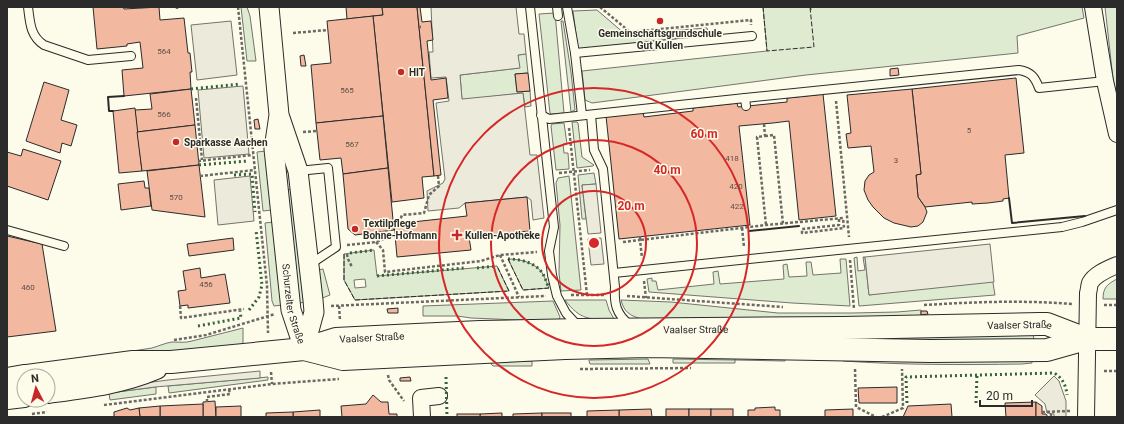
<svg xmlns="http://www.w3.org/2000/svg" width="1124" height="424" font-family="Roboto,sans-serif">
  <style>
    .green { fill: #deebd1; stroke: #74746e; fill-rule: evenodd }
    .parking { fill: #eceadb; stroke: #74746e }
    .building { fill: #f2b8a0; stroke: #2b2b2b }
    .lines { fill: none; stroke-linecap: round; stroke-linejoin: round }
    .service-casing { stroke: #2b2b2b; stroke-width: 10 }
    .minor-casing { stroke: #2b2b2b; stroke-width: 18 }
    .tertiary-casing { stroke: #2b2b2b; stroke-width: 21 }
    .primary-casing { stroke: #2b2b2b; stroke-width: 24 }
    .path { stroke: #6a6964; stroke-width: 2.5; stroke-dasharray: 3 2; stroke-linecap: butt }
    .service { stroke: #fdfbea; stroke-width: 8 }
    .minor { stroke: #fdfbea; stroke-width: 16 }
    .tertiary { stroke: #fdfbea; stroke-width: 19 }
    .primary { stroke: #fdfbea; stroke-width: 22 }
    .hedge { stroke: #34623c; stroke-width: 3; stroke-dasharray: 2 3; stroke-linecap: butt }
    .fence { stroke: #2b2b2b; stroke-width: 1; stroke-dasharray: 5 2; stroke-linecap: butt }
    .wall { stroke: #2b2b2b; stroke-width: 2 }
    .ring { fill: none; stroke: #d62828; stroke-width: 2 }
    .poi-dot { fill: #c62828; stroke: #fdfbea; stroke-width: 1.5 }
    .labels { text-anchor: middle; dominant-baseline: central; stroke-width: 3; stroke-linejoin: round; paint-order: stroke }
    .number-label { font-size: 8px; fill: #5d4e48 }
    .poi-label { font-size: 10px; font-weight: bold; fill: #2b2b2b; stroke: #fdfbea; text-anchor: start }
    .street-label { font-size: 10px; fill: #2b2b2b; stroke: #fdfbea }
    .centre { fill: #d62828; stroke: #fdfbea; stroke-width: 2 }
    .ring-label { font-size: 12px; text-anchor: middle; font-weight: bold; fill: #d62828; stroke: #fdfbea; stroke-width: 3; stroke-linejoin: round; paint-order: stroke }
  </style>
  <rect width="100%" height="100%" fill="#fdfbea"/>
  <g class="green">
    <path d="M241 7H247L250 16 256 61H247Z"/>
    <path d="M763 7H810L811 10V7H1082L1084 18 1017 36 1018 53 806 75 592 103 585 100 582 71 767 51Z"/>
    <path d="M1105 7H1117V98L1113 79Z"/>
    <path d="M597 10 625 34 707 28 709 38 578 50 573 11Z"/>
    <path d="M555 13 564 113 551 114 550 113 539 14Z"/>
    <path d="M561 21H563L571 72 575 110 571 112Z"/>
    <path d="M526 54 528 73 515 74 517 92 530 91 531 106 525 107 523 93 462 100 460 75 519 68 518 55Z"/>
    <path d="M572 122H577L578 123 582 157 594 165 593 166 577 168Z"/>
    <path d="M564 123 567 144H563L564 153H568L569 167V169L556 170 551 126 552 124Z"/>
    <path d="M266 151 272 210 263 211 257 152Z"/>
    <path d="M594 173 596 184 582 185 586 219H582L578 175Z"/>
    <path d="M569 176 581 290 561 291 559 273 560 225 556 183 558 178Z"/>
    <path d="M295 188 307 302 299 303 287 190Z"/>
    <path d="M273 222 282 305 274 306 272 301 265 223Z"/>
    <path d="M374 250 377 276 497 266 509 291 355 300 344 280V254ZM365 279 366 287 355 288 354 280Z"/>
    <path d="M857 257 858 271 865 270 863 257H865L869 295 992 277 995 295 859 306 854 258Z"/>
    <path d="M508 259C521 259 538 263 544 276 546 280 547 284 549 288L523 290Z"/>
    <path d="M840 259H846L850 306 792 303 649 292 647 279 652 278V281H656L658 290 714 284 713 272 718 271 720 284 784 279 783 265 787 264 789 277 807 276 806 262H811L813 275 841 273Z"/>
    <path d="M323 269 330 295 320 299 313 271Z"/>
    <path d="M1117 279V299H1103C1103 288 1107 284 1117 279Z"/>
    <path d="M565 300H606L609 310 614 319C590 320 580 320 565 300Z"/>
    <path d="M621 300 671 302 778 313H852L897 312 921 310V317L642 319C630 316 624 312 621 300Z"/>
    <path d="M553 301 560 317 559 320H518L471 318 457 316H423V306Z"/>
    <path d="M243 328V343L239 345 35 366 152 348C159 346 165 343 172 342 179 342 185 343 192 341Z"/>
    <path d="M1033 333 1034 340 873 341 847 338Z"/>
    <path d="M504 356V362L532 361V366H493L491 364V357Z"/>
    <path d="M648 359 650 364H590L589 361V360Z"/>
    <path d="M673 359 735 360V363H673Z"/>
    <path d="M843 359H1032V363L1022 364C962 365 903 365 843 361Z"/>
    <path d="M268 377V380L169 393 168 386Z"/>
    <path d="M156 387V394L110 400 109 393Z"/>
  </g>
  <g class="parking">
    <path d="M431 7H516L519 34H524L526 54 518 55 520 68 460 75 462 99 523 93 530 155H537L544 218 533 220 531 200 527 197 465 203 459 208 428 211 427 191 443 183 445 179 436 103 449 101 446 77 431 78 429 52H433Z"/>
    <path d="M231 21 237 75 197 80 191 25Z"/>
    <path d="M243 86 249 154 204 158 198 90Z"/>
    <path d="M250 176 254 221 218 225 214 180Z"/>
    <path d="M596 184 601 233 588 234 582 185Z"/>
    <path d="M601 238 604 264 591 265 588 239Z"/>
    <path d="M990 244 994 282 869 295 865 257Z"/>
    <path d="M735 354 785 355V361L735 360Z"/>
    <path d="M260 371V378L155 387 109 393 62 394 168 380Z"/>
    <path d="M1054 376 1059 381 1066 401V417H1054V414L1047 413 1045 404 1035 395Z"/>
  </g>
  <g class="building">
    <path d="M93 7H123L124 9 159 7 160 20 184 18 188 53H190L192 72H190L191 89 124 96 122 70 143 68 140 42 127 44V46L97 49Z"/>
    <path d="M346 7H382L383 15 347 19Z"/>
    <path d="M382 7H417L434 176 422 177 424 198 392 202 373 16 383 15Z"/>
    <path d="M417 7H420L422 22 431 21 433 40 427 41 431 80 446 78 448 98 433 100 441 175 434 176Z"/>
    <path d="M373 16 383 116 316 123 311 65 331 63 327 21Z"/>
    <path d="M304 55 306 66H301L300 56Z"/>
    <path d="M898 68 899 75 890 76V69Z"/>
    <path d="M528 73 530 91 517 92 515 74Z"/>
    <path d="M1016 78 1024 153 1005 155 1009 198 1003 199V201L988 203 972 204V202L925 207 918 197 916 175 921 174 912 89Z"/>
    <path d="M44 82 69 90 61 120 77 125 71 146 62 143 60 153 26 141Z"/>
    <path d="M191 89 195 125 137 132 135 110 152 109 150 94Z"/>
    <path d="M912 89 921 174 916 175 918 197 925 207 927 212 923 222 918 226 911 227 894 223 884 218 873 207 868 200 864 190 865 181 869 175 874 172 871 146 848 148 846 134 851 133 847 95Z"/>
    <path d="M823 94 836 216 799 220 789 121 773 123 739 126 750 225 619 239 606 116 643 112 644 117 693 111V108L737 103 738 107 787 102V98Z"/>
    <path d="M135 108 142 171 119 173 113 111Z"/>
    <path d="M383 116 388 168 343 174 341 158 320 160 316 123Z"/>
    <path d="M258 119 260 129H255L254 120Z"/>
    <path d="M195 125 199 165 142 171 137 132Z"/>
    <path d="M23 149 61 161 48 200 7 186V152L21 156Z"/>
    <path d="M199 165 205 217 152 210 147 171Z"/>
    <path d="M388 168 394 230 355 235 348 229 343 174Z"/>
    <path d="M144 181 145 188H149L151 206 121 210 118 184Z"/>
    <path d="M527 197 530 231 469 237 471 250 397 257 394 224 467 216 465 203Z"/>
    <path d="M7 236 42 244 56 331 7 337Z"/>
    <path d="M233 238 234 250 189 256 187 244Z"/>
    <path d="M200 268 201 278 225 274 230 303 188 308V305L180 306 178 291 186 290 183 271Z"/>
    <path d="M398 308V313H388L387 309Z"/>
    <path d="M921 311H927L928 314 921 315Z"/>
    <path d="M410 377 411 381H400V378Z"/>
    <path d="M897 387V403H859L858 388Z"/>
    <path d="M373 395 381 402H388L389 414H397V417H342L341 406 366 404Z"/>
    <path d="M215 401 216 417H203V402Z"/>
    <path d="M1036 402V417H1006L1005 403Z"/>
    <path d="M1036 402 1042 406V414H1046L1048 417H1036Z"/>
    <path d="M203 404V417H160V406Z"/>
    <path d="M951 404 952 417H903L908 406Z"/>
    <path d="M160 406V417H140L139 408Z"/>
    <path d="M241 406V417H216V407Z"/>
    <path d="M775 407V410H780V417H748V410H755V408Z"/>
    <path d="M127 408 130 410 139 408 140 417H114V412Z"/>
    <path d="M651 409 652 417H619V410Z"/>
    <rect x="666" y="409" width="23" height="8"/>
    <rect x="689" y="409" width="22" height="8"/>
    <rect x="711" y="409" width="22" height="8"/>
    <path d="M853 409V417H825V410Z"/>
    <path d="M320 410V417H293V412Z"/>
    <path d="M619 410V417H587V411Z"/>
    <path d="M293 412V417H266V413Z"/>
    <path d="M502 413V417H480V414Z"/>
    <path d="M542 413V417H513V414Z"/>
    <rect x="542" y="413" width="29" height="4"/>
    <rect x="457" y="414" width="23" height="3"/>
  </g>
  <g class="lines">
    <defs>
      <g id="service">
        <path d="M28 7C30 22 30 36 44 45L88 60 131 56"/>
        <path d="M530 7 554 227 549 251 552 275 557 296 566 313 578 326"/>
        <path d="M557 7 558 16"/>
        <path d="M567 7 575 53 752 36"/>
        <path d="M575 53 582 115"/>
        <path d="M745 98 1019 70C1031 72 1035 77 1039 88L1105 81"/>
        <path d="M541 115 549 119 745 98 746 106"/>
        <path d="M591 115 594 150 603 169 615 287C614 304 616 314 630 325"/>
        <path d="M298 171 328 168 336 247 309 265"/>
        <path d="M7 230 64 246"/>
        <path d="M614 273 1062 227 1082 222 1117 210"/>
      </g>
      <g id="minor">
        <path d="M1093 7 1105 81 1117 134"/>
        <path d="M422 417 421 398 439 396"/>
        <path d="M1086 417 1088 293C1089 290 1089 286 1090 283 1095 274 1108 269 1117 265"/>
      </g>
      <g id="tertiary">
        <path id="s1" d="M269 7 279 115 274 149 291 310 304 349"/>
        <path d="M280 118 298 171 313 300 314 312 304 349"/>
      </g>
      <g id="primary">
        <path d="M304 349 343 359 565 348 648 346 931 351 1047 350 1086 339H1117"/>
        <path id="s2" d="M27 376 133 362H171L304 349 336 339 395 336 480 332 581 330 843 328 1040 324H1047L1086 339"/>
        <path d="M7 379 24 376"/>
        <path d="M48 392C85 387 121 383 156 368"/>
        <path d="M7 398 24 396"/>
      </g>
    </defs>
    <use href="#service" class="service-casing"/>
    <use href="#minor" class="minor-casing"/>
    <use href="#tertiary" class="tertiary-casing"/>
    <use href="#primary" class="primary-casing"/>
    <g class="path">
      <path d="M238 7 267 286 268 333"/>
      <path d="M600 7 630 32 751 20V25"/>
      <path d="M177 9V7"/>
      <path d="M419 27H421"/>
      <path d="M293 33 328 30"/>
      <path d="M196 98 202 160"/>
      <path d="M836 101 849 237"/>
      <path d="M764 124 765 136 757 137 766 225"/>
      <path d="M569 128 587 295"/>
      <path d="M303 132 317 131"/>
      <path d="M765 136 774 135 783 224"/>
      <path d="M198 161 253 155"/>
      <path d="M559 173 590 170"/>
      <path d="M200 176 255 170"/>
      <path d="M839 219V225L802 229V233L844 228"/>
      <path d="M399 223 402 215 424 213 429 195 439 186 438 176"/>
      <path d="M742 228 744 247"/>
      <path d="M640 236V240L766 225 843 218 844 228"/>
      <path d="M376 242 383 250 385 272 481 261 500 255 537 252"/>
      <path d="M623 242 640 240 642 258"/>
      <path d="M347 245 376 242 395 235"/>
      <path d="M347 254 348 259 352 267"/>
      <path d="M500 255 519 297"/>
      <path d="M850 260 854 309"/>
      <path d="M644 281 646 298"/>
      <path d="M571 295H604"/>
      <path d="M627 296 783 307"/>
      <path d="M924 305C974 302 1022 300 1072 304"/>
      <path d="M1104 305H1117"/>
      <path d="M180 306 181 318 244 309"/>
      <path d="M331 306 546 296"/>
      <path d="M339 306 340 320"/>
      <path d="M174 340 206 335 275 314"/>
      <path d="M580 369 691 368"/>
      <path d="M855 369 856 407 876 417"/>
      <path d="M1104 371H1117"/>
      <path d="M271 372 272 384"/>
      <path d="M388 375 389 380 404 401"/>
      <path d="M207 402V397L230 394 229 390"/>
      <path d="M104 405 272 384 339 379"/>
      <path d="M1042 412 1070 411"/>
      <path d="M32 414 47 412"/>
      <path d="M882 417 903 408 902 369"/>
      <path d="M1051 417V412"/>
    </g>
    <use href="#service" class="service"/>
    <use href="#minor" class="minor"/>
    <use href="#tertiary" class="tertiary"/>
    <use href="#primary" class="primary"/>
    <g class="hedge">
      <path d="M191 89 240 84"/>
      <path d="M199 165 248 161"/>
      <path d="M234 175 252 174 255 212"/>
      <path d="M350 253 374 250"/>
      <path d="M508 259C521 259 538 263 544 276 546 280 547 284 549 288"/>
      <path d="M477 268 497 266"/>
      <path d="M377 276 464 268"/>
      <path d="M249 310 259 297 262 285 256 230"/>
      <path d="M198 326 241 318 240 311"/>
      <path d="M446 377 447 417"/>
      <path d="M907 403 906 377 1054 373C1063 378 1066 386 1067 395"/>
      <path d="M976 403 977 375"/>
    </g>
    <g class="fence">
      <path d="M763 7 767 51 814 47 810 7"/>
      <path d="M344 254V280L355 300 509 291 497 266"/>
      <path d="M508 259 523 290 549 288"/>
    </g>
    <g class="wall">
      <path d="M113 111H109L108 97 124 96"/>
      <path d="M1009 198 1012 223 1085 216"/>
      <path d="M749 231 799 226"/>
    </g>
  </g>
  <g class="ring">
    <circle cx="594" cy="243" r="52"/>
    <circle cx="594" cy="243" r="103"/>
    <circle cx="594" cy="243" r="155"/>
  </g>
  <g class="poi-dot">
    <circle cx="660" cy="21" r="4"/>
    <circle cx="401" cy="72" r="4"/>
    <circle cx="176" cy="142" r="4"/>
    <circle cx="355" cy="229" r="4"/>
    <path d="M455 229h4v4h4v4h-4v4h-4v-4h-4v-4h4z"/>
  </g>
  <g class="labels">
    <g class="number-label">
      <text x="164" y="51">564</text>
      <text x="347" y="90">565</text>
      <text x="164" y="114">566</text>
      <text x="969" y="130">5</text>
      <text x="352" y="144">567</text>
      <text x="732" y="158">418</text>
      <text x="896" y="160">3</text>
      <text x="736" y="186">420</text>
      <text x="176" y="197">570</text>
      <text x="737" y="206">422</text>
      <text x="206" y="284">456</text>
      <text x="28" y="287">460</text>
    </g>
    <g class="poi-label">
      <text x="660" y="33" text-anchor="middle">Gemeinschaftsgrundschule<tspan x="660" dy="12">Gut Kullen</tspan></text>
      <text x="409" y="72">HIT</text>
      <text x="184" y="142">Sparkasse Aachen</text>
      <text x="363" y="223">Textilpflege<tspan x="363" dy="12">Bohne-Hofmann</tspan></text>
      <text x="465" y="235">Kullen-Apotheke</text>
    </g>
    <g class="street-label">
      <text stroke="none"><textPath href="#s1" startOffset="299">Schurzelter Straße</textPath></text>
      <text stroke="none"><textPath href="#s2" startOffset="996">Vaalser Straße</textPath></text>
      <text stroke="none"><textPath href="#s2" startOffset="672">Vaalser Straße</textPath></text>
      <text stroke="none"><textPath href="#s2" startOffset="348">Vaalser Straße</textPath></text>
    </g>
  </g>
  <circle cx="594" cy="243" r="6" class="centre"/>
  <g class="ring-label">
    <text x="704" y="138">60 m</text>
    <text x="667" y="174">40 m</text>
    <text x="631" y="210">20 m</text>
  </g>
  <rect width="1124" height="424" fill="none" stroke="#2b2b2b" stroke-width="16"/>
  <g transform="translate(36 388) rotate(354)"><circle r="19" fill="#fdfbea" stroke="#a9a89e"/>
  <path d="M0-3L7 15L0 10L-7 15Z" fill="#c62828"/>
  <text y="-6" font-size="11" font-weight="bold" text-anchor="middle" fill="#2b2b2b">N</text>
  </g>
  <path d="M980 400v6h52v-6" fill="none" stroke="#2b2b2b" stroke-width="2"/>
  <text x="986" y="400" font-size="12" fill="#2b2b2b" stroke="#fdfbea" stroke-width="3" paint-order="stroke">20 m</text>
</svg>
